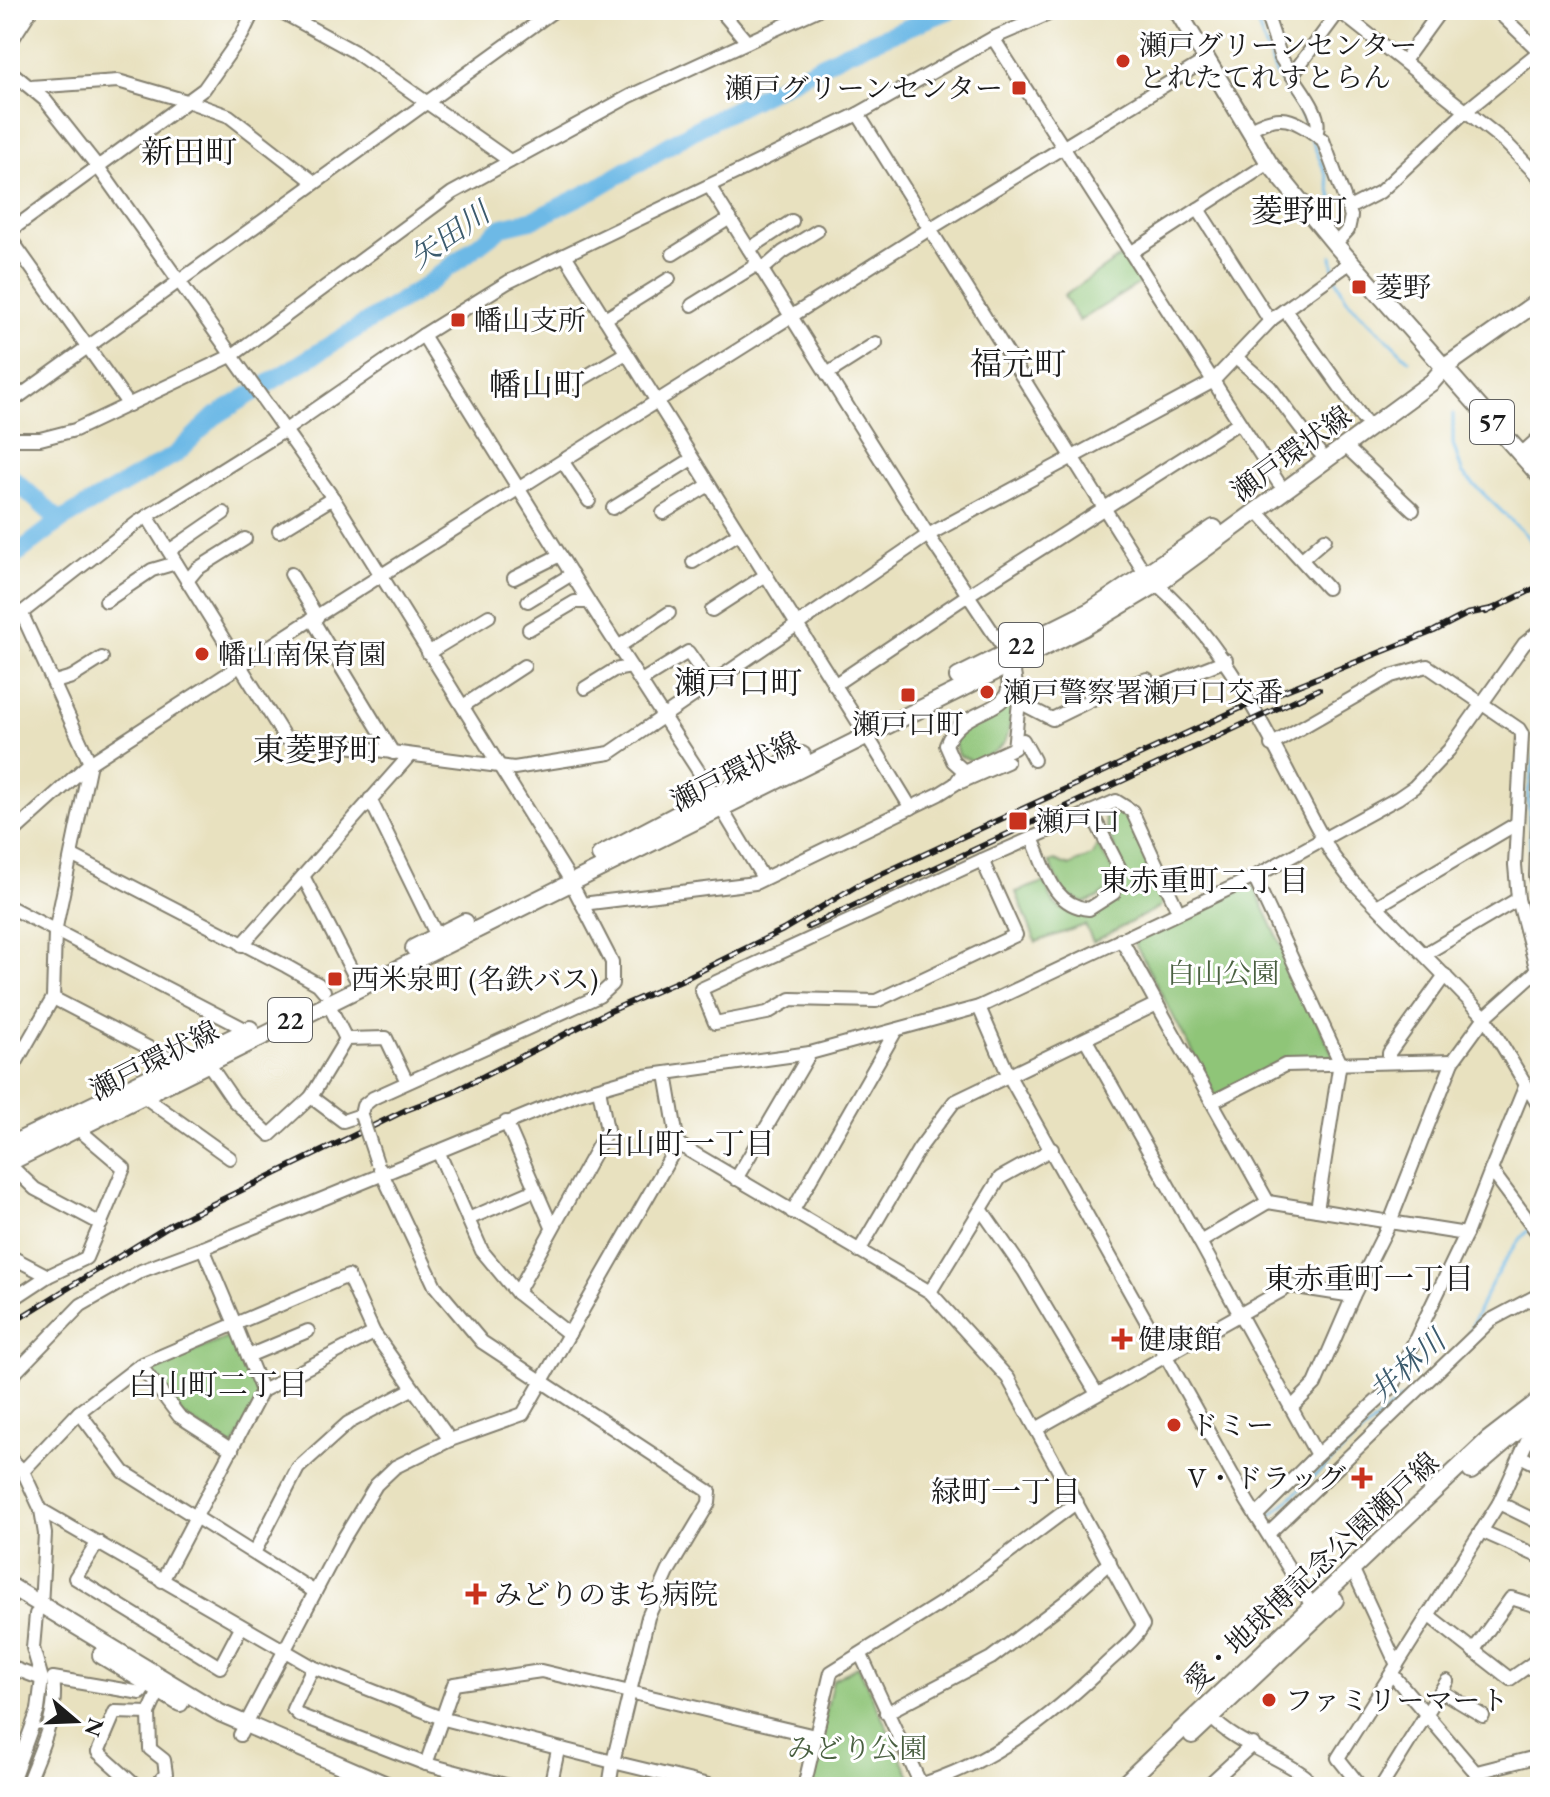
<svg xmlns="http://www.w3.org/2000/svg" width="1550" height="1797" font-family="'EB Garamond','Noto Serif JP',serif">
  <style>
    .green { fill: #8fc578; stroke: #56704a; stroke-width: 2 }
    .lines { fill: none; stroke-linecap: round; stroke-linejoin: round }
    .stream { stroke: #6db9e6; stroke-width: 3 }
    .river { stroke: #6db9e6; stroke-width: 18 }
    .minor-casing { stroke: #827e6e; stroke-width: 16 }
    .major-casing { stroke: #827e6e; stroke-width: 20 }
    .minor { stroke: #fff; stroke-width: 12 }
    .major { stroke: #fff; stroke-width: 16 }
    .rail-casing { stroke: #1c1c1c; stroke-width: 6 }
    .rail { stroke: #fff; stroke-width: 3; stroke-dasharray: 9; stroke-linecap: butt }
    .minor-bridge-casing { stroke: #827e6e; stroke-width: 16; stroke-linecap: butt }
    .minor-bridge { stroke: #fff; stroke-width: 12 }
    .poi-dot { fill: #c8321e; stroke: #fff; stroke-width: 3 }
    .labels { text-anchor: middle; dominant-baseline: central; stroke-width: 6; stroke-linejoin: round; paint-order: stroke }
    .shield { fill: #fff; stroke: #606060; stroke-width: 2 }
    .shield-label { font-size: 26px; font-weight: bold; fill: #1c1c1c }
    .poi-label { font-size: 28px; fill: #1c1c1c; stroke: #fff; text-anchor: start }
    .street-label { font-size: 28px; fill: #1c1c1c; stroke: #fff }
    .park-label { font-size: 28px; fill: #4a6041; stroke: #fff }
    .water-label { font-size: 30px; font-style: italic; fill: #3c5b6d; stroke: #fff }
    .neighbourhood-label { font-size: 30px; fill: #1c1c1c; stroke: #fff }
    .quarter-label { font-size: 32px; fill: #1c1c1c; stroke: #fff }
  </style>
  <rect width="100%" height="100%" fill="#fff"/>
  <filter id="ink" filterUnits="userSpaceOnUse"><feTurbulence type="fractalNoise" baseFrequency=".0125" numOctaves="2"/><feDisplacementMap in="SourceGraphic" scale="16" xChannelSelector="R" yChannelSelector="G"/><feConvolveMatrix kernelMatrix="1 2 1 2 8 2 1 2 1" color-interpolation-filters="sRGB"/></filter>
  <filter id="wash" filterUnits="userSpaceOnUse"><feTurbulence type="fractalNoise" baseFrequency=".006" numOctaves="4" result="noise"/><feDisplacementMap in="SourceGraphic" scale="32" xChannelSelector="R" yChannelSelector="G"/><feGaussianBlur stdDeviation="1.8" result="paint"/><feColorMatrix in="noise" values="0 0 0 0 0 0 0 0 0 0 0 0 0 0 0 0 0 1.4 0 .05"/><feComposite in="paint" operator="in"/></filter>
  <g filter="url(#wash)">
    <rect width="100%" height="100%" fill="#e8e1bf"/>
    <g class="green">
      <path d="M1127 252 1145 280 1079 321 1064 296Z"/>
      <path d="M1008 707 1012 708C1008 744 1007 746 975 762L958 755 953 737 956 733Z"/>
      <path d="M1123 805 1129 810 1164 895 1160 907 1093 942 1085 925 1036 942 1016 892 1044 882C1047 888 1050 899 1055 904 1075 923 1117 914 1122 886 1127 857 1102 837 1105 809Z"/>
      <path d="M1097 845 1114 872C1110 892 1103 897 1084 903L1064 893 1049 862 1055 860 1069 866 1093 855Z"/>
      <path d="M1253 885 1334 1057 1287 1058 1216 1097 1134 942Z"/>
      <path d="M234 1335 260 1397 233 1447 183 1416 149 1370Z"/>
      <path d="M858 1666 912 1781 890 1787H810L833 1680Z"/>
    </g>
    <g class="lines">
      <g class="stream">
        <path d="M1252 10 1276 74 1305 121"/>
        <path d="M1310 136 1327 177 1336 215"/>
        <path d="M1332 256 1334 270"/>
        <path d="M1335 277 1347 300 1409 360"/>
        <path d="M1453 414V444L1463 474 1525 534 1540 553"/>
        <path d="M1531 870 1528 794 1540 727"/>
        <path d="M1534 893 1540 917"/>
        <path d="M1534 1223 1540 1216"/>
        <path d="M1468 1336C1483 1297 1501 1260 1529 1229"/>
        <path d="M1267 1519 1401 1398"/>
        <path d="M17 1787 28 1766"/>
      </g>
      <g class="river">
        <path d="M10 476 60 521"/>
        <path d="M10 559 60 521 176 454 214 417 425 286 502 227 535 219 597 188 698 128 847 52 951 10"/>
      </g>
    </g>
  </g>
  <g filter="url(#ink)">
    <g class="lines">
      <defs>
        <g id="minor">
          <path d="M278 10 355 52 510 161"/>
          <path d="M720 10 747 42"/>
          <path d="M1265 10 1281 58 1292 75"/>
          <path d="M1338 10 1505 142 1540 178"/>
          <path d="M1496 10 1540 52"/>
          <path d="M993 38 1278 482"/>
          <path d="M10 43 31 10"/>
          <path d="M1404 61 1441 10"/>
          <path d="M10 71 45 100 98 167 333 498 566 873 612 962V984L599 996 373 1098 363 1106 361 1115 343 1121 311 1097 346 1039 386 1038 407 1082"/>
          <path d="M30 87 118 81 190 102 229 116 314 182"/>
          <path d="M858 114 1146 575C1236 647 1277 759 1333 856L1351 880 1485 1017 1540 1108"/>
          <path d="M1249 130C1281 110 1294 119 1323 140L1351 216 1348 230 1335 244"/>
          <path d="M1316 134C1324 116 1302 91 1292 75L1340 10"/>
          <path d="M1349 208 1380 192 1467 110 1540 51"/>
          <path d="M1198 209 1270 321"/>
          <path d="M10 231 204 89 242 35 254 10"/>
          <path d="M10 238 129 405"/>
          <path d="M749 249 792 221"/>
          <path d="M1132 252 1269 163"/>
          <path d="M673 254 730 218"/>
          <path d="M565 255 860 725"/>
          <path d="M762 270 783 252 817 231"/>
          <path d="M692 305 758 264"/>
          <path d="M1285 310 1363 419"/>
          <path d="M605 319 669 279"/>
          <path d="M423 335 589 602 714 795"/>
          <path d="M1237 358 1270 387 1319 452"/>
          <path d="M827 374 876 343"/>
          <path d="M575 383 626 353"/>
          <path d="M10 403 555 10"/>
          <path d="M10 439H40L75 430 233 355 452 193 630 96 817 10"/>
          <path d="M1345 446 1413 510"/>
          <path d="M1521 454 1540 437"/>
          <path d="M563 462 589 501"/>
          <path d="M613 508 692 459"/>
          <path d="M1256 510 1327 588"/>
          <path d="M663 513 709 485"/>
          <path d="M147 516 285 738 514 768 610 753 928 535 1212 382 1272 319 1351 262"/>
          <path d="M279 531 333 498"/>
          <path d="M169 551 224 513"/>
          <path d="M1302 559 1325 539"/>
          <path d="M693 562 739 533"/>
          <path d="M291 574 317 617"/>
          <path d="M514 578 560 555"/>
          <path d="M187 581 197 569 245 539"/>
          <path d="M106 601 152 570 176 563"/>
          <path d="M528 601 572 574"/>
          <path d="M712 610 766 575"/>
          <path d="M312 619 393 753"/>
          <path d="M10 622 138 522 287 429 423 335 508 282 858 114 993 38 1058 10"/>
          <path d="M529 629 575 602H589"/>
          <path d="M618 647 669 613"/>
          <path d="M428 653 489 616"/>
          <path d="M641 681 688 652 711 685"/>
          <path d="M55 682 72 677 102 658"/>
          <path d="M834 685 968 595 1238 423"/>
          <path d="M585 688 614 670 631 667"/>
          <path d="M1019 702 1052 719 1101 695 1147 679 1150 688H1155L1226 660"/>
          <path d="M463 706 524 666"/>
          <path d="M866 734 911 808"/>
          <path d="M1023 740 1034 760"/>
          <path d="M1271 745 1391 676 1427 666 1519 729 1522 734 1515 865 1518 899 1537 971"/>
          <path d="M1540 768 1536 876 1540 892"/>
          <path d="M964 771 953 761 946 745C961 705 1014 716 1008 679"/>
          <path d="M961 782 1007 762"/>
          <path d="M370 799 437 936"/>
          <path d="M721 808 763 878"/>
          <path d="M10 835 90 763 312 619 928 230 1206 60"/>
          <path d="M1032 838C1046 868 1051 905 1089 909L1114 893 1119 867 1091 812"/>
          <path d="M73 856 286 966 318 984 324 991"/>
          <path d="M982 860 1016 935 876 1001 791 999 767 1013 715 1023 701 989Z"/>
          <path d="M982 860 1116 801 1132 811 1178 911"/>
          <path d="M303 876 355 977"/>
          <path d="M1254 877 1340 1062 1317 1210"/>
          <path d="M582 904 755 883 939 794 955 784 964 771 1014 748 1019 702 1012 661 928 535 710 187"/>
          <path d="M1377 906 1516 824"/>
          <path d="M10 907 247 1030"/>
          <path d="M242 945 410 755"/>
          <path d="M1425 954 1518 899"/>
          <path d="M53 998 180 1064"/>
          <path d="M327 1001 346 1039"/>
          <path d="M1157 1004 1268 1202 1200 1242 1317 1455 1256 1516"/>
          <path d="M979 1007 1009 1076 1247 1501 1316 1612"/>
          <path d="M1086 1040 1200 1242"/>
          <path d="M1389 1061V1053L1445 975"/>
          <path d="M208 1063 234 1101 270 1135 311 1097"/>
          <path d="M10 1073 53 998 55 932 90 763 21 612"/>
          <path d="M142 1095 230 1158"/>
          <path d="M1212 1102 1285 1065 1453 1061"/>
          <path d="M506 1122 552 1227"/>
          <path d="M678 1144 930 1292 1008 1378 1143 1625C1136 1640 1117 1653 1105 1665 1049 1719 990 1765 913 1787"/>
          <path d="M438 1151 482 1251 517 1293 569 1334"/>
          <path d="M10 1165 35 1189 101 1224"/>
          <path d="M380 1169 435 1286 482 1342 710 1492 709 1503 669 1570 648 1617 613 1762 717 1787"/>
          <path d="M1491 1170 1525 1087"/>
          <path d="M736 1179 810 1053"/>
          <path d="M1268 1202 1390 1222 1453 1061 1485 1017 1540 968"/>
          <path d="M981 1209 1024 1271 1097 1394"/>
          <path d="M792 1212 895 1032"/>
          <path d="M468 1219 535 1190"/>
          <path d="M859 1251 919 1149 954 1102 1157 1004 1121 939"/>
          <path d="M10 1256 48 1276 86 1258 124 1168 77 1128"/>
          <path d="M930 1292 1000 1178 1052 1149"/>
          <path d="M517 1293 607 1130 599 1089"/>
          <path d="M10 1301 48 1276"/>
          <path d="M248 1356 308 1331"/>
          <path d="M140 1365 179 1416 232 1450"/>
          <path d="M10 1378 81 1305 141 1271 203 1248"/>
          <path d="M262 1391 235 1324 348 1276 374 1333 450 1440 523 1414 678 1144 666 1074"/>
          <path d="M1291 1408 1315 1384 1353 1296"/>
          <path d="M79 1412 140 1365 235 1324 203 1248 578 1094 637 1077 810 1053 979 1007 1254 877 1398 798 1414 787 1449 750 1524 644 1540 631"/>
          <path d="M1036 1429 1290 1286 1353 1296 1390 1222 1466 1234 1491 1170 1540 1236"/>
          <path d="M1317 1455 1393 1386 1466 1234"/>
          <path d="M1522 1457 1540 1466"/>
          <path d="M10 1458 23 1471"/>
          <path d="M1499 1503 1540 1523"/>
          <path d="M1481 1531 1540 1557"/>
          <path d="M1268 1534 1491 1320 1540 1294"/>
          <path d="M98 1542 75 1578 220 1667 241 1627"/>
          <path d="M254 1553 298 1468 348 1423 412 1389"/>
          <path d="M1353 1570 1397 1665"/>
          <path d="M162 1581 262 1391 374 1333"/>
          <path d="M315 1592 124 1472 79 1412 23 1471 41 1510 313 1667 444 1719 613 1762 609 1787"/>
          <path d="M41 1606 45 1534 41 1510"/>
          <path d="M1428 1615 1510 1679 1540 1658"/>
          <path d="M1473 1651 1511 1598 1540 1607"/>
          <path d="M861 1655 922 1787"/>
          <path d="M10 1667 42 1679"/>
          <path d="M313 1667 293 1709 299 1715 426 1764 513 1787"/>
          <path d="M1392 1674 1488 1787"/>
          <path d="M1441 1691 1483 1716"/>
          <path d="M886 1713 991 1658 1065 1602 1110 1562"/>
          <path d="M1211 1717C1235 1744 1276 1754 1305 1776L1304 1787"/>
          <path d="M240 1735 342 1541 376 1485 395 1467 450 1440"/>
          <path d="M426 1764 454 1684 541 1671 815 1736"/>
          <path d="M1477 1772 1540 1756"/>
          <path d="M10 1787 38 1710 42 1679 33 1648 36 1614"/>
          <path d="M26 1787C39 1751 59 1716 53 1678L141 1693 147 1684"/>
          <path d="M137 1787 98 1752 115 1712 149 1713"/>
          <path d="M155 1787 166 1774 164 1760 150 1749 149 1713 159 1691"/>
          <path d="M550 1787 558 1750"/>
          <path d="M804 1787 831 1672 946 1600 1077 1502"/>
          <path d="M1206 1787 1253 1744"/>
          <path d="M1361 1787 1338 1758 1499 1503 1533 1428 1527 1413"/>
          <path d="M1381 1787 1447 1681"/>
        </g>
        <g id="major">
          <path d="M1177 10 1269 163 1335 244 1540 476"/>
          <path d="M958 677 1090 611 1214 528"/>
          <path d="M600 855 714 795 802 755"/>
          <path d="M414 948 465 922"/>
          <path d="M10 1145 250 1029"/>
          <path d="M10 1162 1085 627 1157 584 1432 382 1445 367 1540 300"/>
          <path d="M1471 1471 1529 1421"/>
          <path d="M10 1586 220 1713 391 1787"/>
          <path d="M101 1655 180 1703"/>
          <path d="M1192 1735 1335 1600"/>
          <path d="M1121 1787 1488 1440 1540 1400"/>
        </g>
      </defs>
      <use href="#minor" class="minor-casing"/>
      <use href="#major" class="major-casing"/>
      <use href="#minor" class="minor"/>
      <use href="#major" class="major"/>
      <defs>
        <g id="rail">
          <path d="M1486 612 1540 586"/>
          <path d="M808 927 1319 689"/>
          <path d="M10 1324 170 1225 406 1110 451 1093 608 1012 688 977 783 930 858 885 1241 708 1434 631 1467 614 1496 608"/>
        </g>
      </defs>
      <use href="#rail" class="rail-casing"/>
      <use href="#rail" class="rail"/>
      <defs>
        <path id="minor-bridge" d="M361 1115 377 1163"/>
      </defs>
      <use href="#minor-bridge" class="minor-bridge-casing"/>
      <use href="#minor-bridge" class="minor-bridge"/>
    </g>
  </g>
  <g class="poi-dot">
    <circle cx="1123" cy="61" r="8"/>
    <rect x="1011" y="80" width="16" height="16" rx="4"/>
    <rect x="1351" y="279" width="16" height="16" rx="4"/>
    <rect x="450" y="312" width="16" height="16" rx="4"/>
    <circle cx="202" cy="654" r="8"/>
    <circle cx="987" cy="692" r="8"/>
    <rect x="900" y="687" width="16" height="16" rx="4"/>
    <rect x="1008" y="811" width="20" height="20" rx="4"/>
    <rect x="327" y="971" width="16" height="16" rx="4"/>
    <path d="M1118 1327h8v8h8v8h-8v8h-8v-8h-8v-8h8z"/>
    <circle cx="1174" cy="1425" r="8"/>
    <path d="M1358 1466h8v8h8v8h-8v8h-8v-8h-8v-8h8z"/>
    <path d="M472 1582h8v8h8v8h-8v8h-8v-8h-8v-8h8z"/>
    <circle cx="1269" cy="1700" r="8"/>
  </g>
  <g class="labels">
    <g class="shield">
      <rect x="1470" y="400" width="44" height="44" rx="6"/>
      <rect x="999" y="623" width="44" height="44" rx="6"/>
      <rect x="268" y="998" width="44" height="44" rx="6"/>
    </g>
    <g class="shield-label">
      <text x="1492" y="422">57</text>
      <text x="1021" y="645">22</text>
      <text x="290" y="1020">22</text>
    </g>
    <g class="poi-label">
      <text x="1139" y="45">瀬戸グリーンセンター<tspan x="1139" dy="32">とれたてれすとらん</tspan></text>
      <text x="1003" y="88" text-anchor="end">瀬戸グリーンセンター</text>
      <text x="1375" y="287">菱野</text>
      <text x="474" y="320">幡山支所</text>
      <text x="218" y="654">幡山南保育園</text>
      <text x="1003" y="692">瀬戸警察署瀬戸口交番</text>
      <text x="908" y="724" text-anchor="middle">瀬戸口町</text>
      <text x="1036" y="821">瀬戸口</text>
      <text x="351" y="979">西米泉町 (名鉄バス)</text>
      <text x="1138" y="1339">健康館</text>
      <text x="1190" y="1425">ドミー</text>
      <text x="1346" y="1478" text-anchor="end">V・ドラッグ</text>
      <text x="494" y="1594">みどりのまち病院</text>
      <text x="1285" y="1700">ファミリーマート</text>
    </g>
    <g class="street-label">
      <text transform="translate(1291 453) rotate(-36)">瀬戸環状線</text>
      <text transform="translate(735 771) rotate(-27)">瀬戸環状線</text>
      <text transform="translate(154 1060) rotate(-27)">瀬戸環状線</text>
      <text transform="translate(1311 1572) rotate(-43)">愛・地球博記念公園瀬戸線</text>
    </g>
    <g class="park-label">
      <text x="1223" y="973">白山公園</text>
      <text x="857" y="1748">みどり公園</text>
    </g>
    <g class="water-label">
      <text transform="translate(449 235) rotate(-35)">矢田川</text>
      <text transform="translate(1407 1366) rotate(-42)">井林川</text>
    </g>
    <g class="neighbourhood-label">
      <text x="1204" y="880">東赤重町二丁目</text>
      <text x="685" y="1143">白山町一丁目</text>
      <text x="1369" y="1278">東赤重町一丁目</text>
      <text x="218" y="1384">白山町二丁目</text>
      <text x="1006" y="1491">緑町一丁目</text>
    </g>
    <g class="quarter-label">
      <text x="189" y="152">新田町</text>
      <text x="1299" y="211">菱野町</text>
      <text x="1018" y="364">福元町</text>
      <text x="537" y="385">幡山町</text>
      <text x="738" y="683">瀬戸口町</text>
      <text x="317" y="750">東菱野町</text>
    </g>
  </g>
  <rect width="1550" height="1797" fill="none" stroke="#fff" stroke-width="40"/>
  <g transform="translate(76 1721) rotate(109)" stroke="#ffffff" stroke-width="6" paint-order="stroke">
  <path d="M0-6L14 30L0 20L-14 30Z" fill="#1c1c1c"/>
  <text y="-12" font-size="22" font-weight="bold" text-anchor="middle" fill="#1c1c1c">N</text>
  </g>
</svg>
